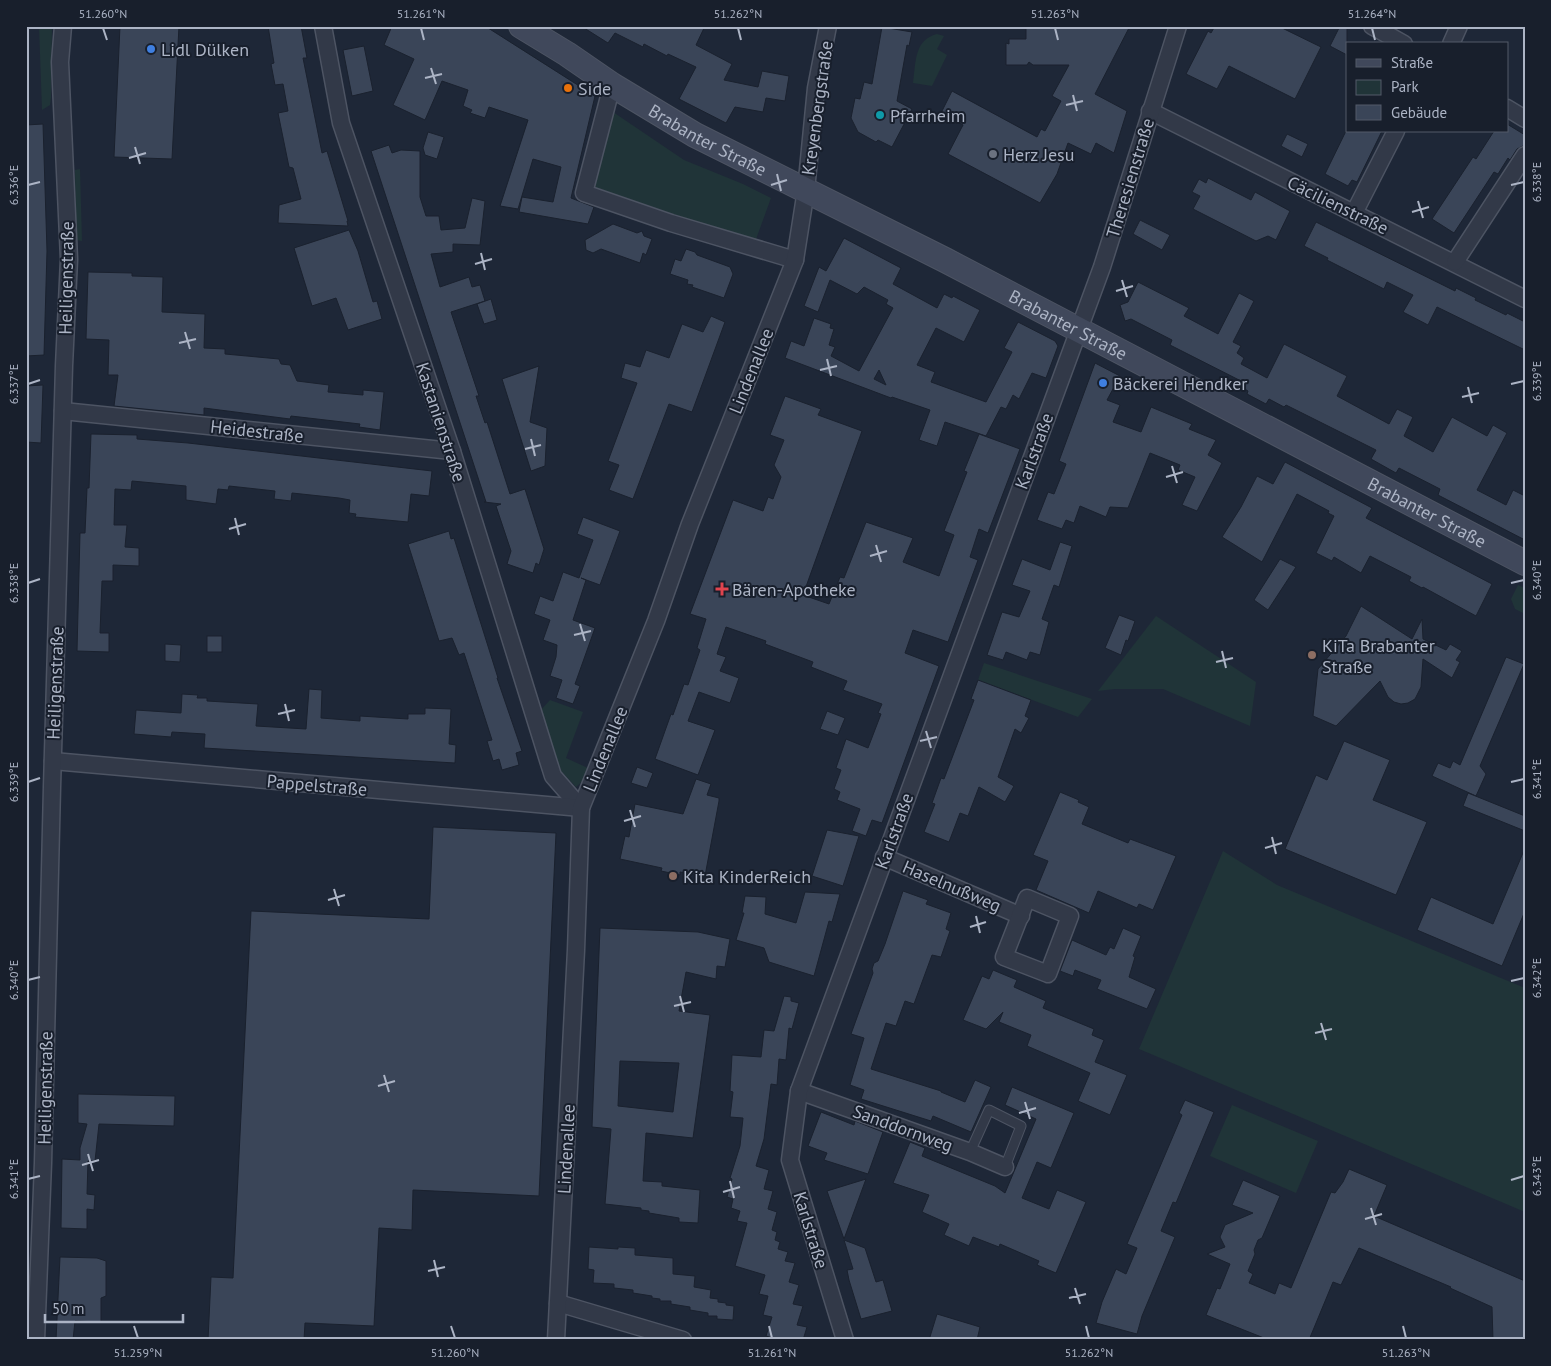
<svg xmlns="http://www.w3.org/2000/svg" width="1551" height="1366" font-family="'PT Sans',sans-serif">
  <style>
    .green { fill: #203438 }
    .building { fill: #3a4558; stroke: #1a212e; fill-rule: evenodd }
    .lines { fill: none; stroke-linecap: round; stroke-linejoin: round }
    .lane-casing { stroke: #4d5463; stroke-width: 11 }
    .street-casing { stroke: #4d5463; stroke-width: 19 }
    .secondary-casing { stroke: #4d5463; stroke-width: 26 }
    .lane { stroke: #323948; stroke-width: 9 }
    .street { stroke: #323948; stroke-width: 16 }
    .secondary { stroke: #40485b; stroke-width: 24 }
    .ticks { fill: none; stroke: #acb4c5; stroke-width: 2 }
    .shop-dot { fill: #3f7fe0; stroke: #181f2c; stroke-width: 2 }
    .food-dot { fill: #e8710a; stroke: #181f2c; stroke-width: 2 }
    .culture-dot { fill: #0f9aa8; stroke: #181f2c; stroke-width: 2 }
    .worship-dot { fill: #6b7280; stroke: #181f2c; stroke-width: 2 }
    .health-dot { fill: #e0444e; stroke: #181f2c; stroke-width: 2 }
    .education-dot { fill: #8d6e63; stroke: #181f2c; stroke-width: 2 }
    .labels { text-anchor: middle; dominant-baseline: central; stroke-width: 4; stroke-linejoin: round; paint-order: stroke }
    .poi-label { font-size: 18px; fill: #acb4c5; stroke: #181f2c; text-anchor: start }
    .street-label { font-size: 18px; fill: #acb4c5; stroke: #181f2c }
    .neatline { fill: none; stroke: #acb4c5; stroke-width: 2 }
    .ticks-label { font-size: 12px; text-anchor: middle; fill: #acb4c5 }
  </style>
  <rect width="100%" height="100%" fill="#1e2737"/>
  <g class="green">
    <path d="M39 26H52L51 98 50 105 42 110Z"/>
    <path d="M937 34 944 36 937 49 947 55 932 86 913 83C916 62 914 40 937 34Z"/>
    <path d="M613 112 684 160 743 184 771 198 755 242 594 187Z"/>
    <path d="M80 169 82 241 76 240 75 170Z"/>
    <path d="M1518 585 1525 588V614L1515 609 1511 599Z"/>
    <path d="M1156 616 1256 682 1250 726 1163 689H1115L1098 691Z"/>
    <path d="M984 663 1092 699 1078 717 978 680Z"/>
    <path d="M550 700 583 712 566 758 588 768 586 778 576 787 561 771 540 711Z"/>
    <path d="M1223 851 1277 885 1525 988V1212L1139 1049Z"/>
    <path d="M1232 1105 1318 1141 1296 1193 1210 1156Z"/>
  </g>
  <g class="building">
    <path d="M120 26H179L172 159 114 157Z"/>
    <path d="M268 26H301L307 58H303L322 153 327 151 348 221H347L348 226 278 223 279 205 301 199 293 168 289 167 278 113 288 111 283 84 275 85 271 64 274 63Z"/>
    <path d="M392 26H485L595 96 571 198 594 207 588 224 519 212 522 197 553 202 561 167 533 159 518 209 500 206 528 120 489 107 485 118 470 113 472 110 463 106 468 90 442 81 425 120 393 105 414 59 384 45Z"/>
    <path d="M581 26H705L696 45 732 64 724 80 758 87 762 71 789 76 785 101 766 98 763 112 735 107 726 123 679 99 696 67 668 54 667 56 644 44 643 47 615 33 608 43Z"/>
    <path d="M1026 26H1130L1095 94 1127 111 1114 153 1096 143 1091 154 1068 143 1057 174 1040 203 948 154 963 125 941 113 952 91 1037 137 1041 129 1045 131 1061 101 1052 96 1069 65H1033L1029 62 1027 65H1006V43L1009 44V39H1026Z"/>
    <path d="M1215 26H1278L1321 47 1295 99 1229 66 1217 89 1186 74 1208 31 1211 33Z"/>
    <path d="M1340 26H1347V55L1330 46Z"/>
    <path d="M882 27 912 32 909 46 907 45 897 101 912 109 892 147 878 140 876 142 858 132 851 118 855 98 860 99 864 82 872 84Z"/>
    <path d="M364 46 373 91 352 96 343 50Z"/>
    <path d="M43 124 47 251 44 355 26 356V125Z"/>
    <path d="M1507 124 1525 135V145L1517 149 1510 160 1508 158 1498 174 1494 172 1454 233 1432 219 1473 157 1476 159 1494 131H1507Z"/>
    <path d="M1346 131H1382L1357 182 1352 180 1348 186 1325 174Z"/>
    <path d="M428 132 444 137 437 159 425 155 423 148Z"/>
    <path d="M1287 134 1308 144 1302 157 1281 146Z"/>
    <path d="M389 145 392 153 401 150 420 151V197L426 216H439L441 230 465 228 472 198 485 201 480 245 453 244V252L431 254 440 287 469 277 472 287 480 285 485 301 451 312 479 396H476L485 423 487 422 510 494 525 489 544 549 539 565 536 563 533 573 507 564 511 551 496 506 501 504 484 502H486L371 151Z"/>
    <path d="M1208 178 1251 200 1255 192 1290 211 1276 240 1268 236 1256 241 1193 209 1200 196 1192 192 1199 179 1206 183Z"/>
    <path d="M1140 220 1170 235 1162 250 1133 234Z"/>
    <path d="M1316 222 1455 291 1456 288 1476 298 1475 300 1506 315 1507 313 1525 322V350L1437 307 1428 325 1403 312 1413 295 1387 282 1384 289 1327 260 1328 258 1304 246Z"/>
    <path d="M613 224 637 233 642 231 644 236 652 239 646 255 643 253 640 263 601 249 593 253 586 250 585 240Z"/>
    <path d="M349 230 358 251 373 302 377 301 382 319 348 330 336 298 312 306 294 248Z"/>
    <path d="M844 238 901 268 893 284 937 308 944 294 952 298 953 296 980 310 964 342 936 328 917 365 935 372 931 382 986 402 1012 352 1004 348 1018 322 1055 341 1058 346 1046 378 1032 373 1019 399 1013 395 1006 409 1001 407 986 436 945 422 937 446 919 440 930 410 892 397 891 398 785 358 791 341 804 346 814 318 831 324 830 328 834 329 829 345 835 347 831 356 859 371 893 308 886 304 888 300 864 287 857 294 830 280 818 312 804 306 819 267 826 271ZM879 370 886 385 874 379Z"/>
    <path d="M686 249 695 252 697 255 730 267 733 274 724 298 692 287 693 285 687 284 688 280 670 274 675 259 681 261Z"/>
    <path d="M88 272 132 273V276L163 277 162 312 205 314 204 348 225 349V354L279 359 281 364 290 365 297 381 329 385 328 392 363 395V390L384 392 380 430 359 427 360 424 291 416 290 419 204 408V415L114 406 118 375H108L109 340 86 339Z"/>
    <path d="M1138 282 1189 308 1184 316 1218 334 1239 293 1254 301 1233 342 1241 346 1237 353 1244 358 1241 364 1267 378 1284 344 1347 376 1337 396 1389 424 1397 409 1413 417 1404 436 1433 452 1452 417 1487 436 1493 425 1507 433 1477 490 1506 505 1513 490 1525 496V540L1438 495 1440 489 1399 468 1396 473 1371 459 1376 450 1286 405 1284 407 1269 399 1266 404 1247 394 1248 391 1241 387 1243 382 1170 345 1172 340 1131 319 1125 321 1120 305 1128 302Z"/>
    <path d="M491 299 497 320 484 324 477 304Z"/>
    <path d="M711 316 725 322 692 412 669 404 633 499 609 490 619 465 608 461 637 383 621 378 625 363 640 367 646 350 669 358 682 324 703 332Z"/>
    <path d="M1095 363 1120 376 1107 400 1120 405 1113 422 1141 432 1151 407 1192 424 1189 429 1216 440 1208 455 1222 463 1197 511 1182 505 1195 477 1178 470 1180 465 1150 453 1128 508 1110 507 1106 517 1080 506 1074 523 1066 520 1062 529 1037 520 1048 492 1054 494 1066 464 1059 461Z"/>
    <path d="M539 366 530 422 547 428 545 466 531 471 502 379Z"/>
    <path d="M43 385 41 443 26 442V386Z"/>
    <path d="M785 396 821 409 818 415 862 431 803 595 829 604 840 577 844 578 866 522 913 538 903 562 939 576 954 535 944 531 967 472 964 471 979 434 1020 449 988 533 979 529 970 557 978 560 948 642 913 630 905 653 939 666 882 823 872 820 866 836 852 831 860 809 837 800 840 792 834 789 841 770 836 768 846 739 868 748 881 714 878 713 882 704 843 690 847 681 811 667 813 662 765 644 766 641 726 627 717 654 726 657 720 671 739 678 730 703 699 692 688 721 715 730 698 775 655 759 671 714 673 715 684 684 688 685 700 650 697 648 706 619 690 614 733 500 763 511 768 497 773 499 781 477 774 465 784 440 770 435Z"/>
    <path d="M91 434 137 435V439L188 443 432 471 429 496 411 494 408 522 355 517 356 514 349 513 350 500 339 498 292 493 291 501 274 499 275 491 229 486 228 490 218 489 216 504 186 500V486L132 481 131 490 115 489 114 525H127L125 547 139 548V566L113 565V581H102L100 633H109V652L77 651 80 533H85L87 488H89Z"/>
    <path d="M1285 462 1372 508 1366 518 1492 584 1476 616 1423 587 1422 588 1409 581 1411 577 1370 556 1361 573 1334 557 1332 561 1316 553 1334 516 1328 513 1329 511 1297 494 1262 562 1222 537 1241 507 1257 476 1273 484Z"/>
    <path d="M583 517 620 531 600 585 581 578 586 580 573 620 595 628 575 684 580 686 573 704 556 698 562 680 550 676 556 657 557 645 543 640 550 620 534 614 540 596 553 601 563 572 579 578 593 540 577 534Z"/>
    <path d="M449 531 451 539 454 538 498 678H497L522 751 516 753 519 765 502 770 499 759 493 761 487 741 492 740 464 653 459 655 452 638 439 641 408 544Z"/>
    <path d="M1060 542 1072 546 1059 587 1054 585 1042 619 1049 622 1040 655 1030 652 1027 660 1006 652 1003 660 987 655 1002 612 1019 617 1030 591 1012 585 1022 559 1050 570Z"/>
    <path d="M1280 559 1296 567 1268 610 1254 600Z"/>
    <path d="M1361 606 1412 639 1422 619 1423 639 1446 650 1450 644 1462 651 1456 660 1460 662 1452 678 1423 659 1421 687 1415 699 1408 703 1401 704 1394 702 1388 697 1380 681 1336 726 1313 716 1318 669 1346 636Z"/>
    <path d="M1119 615 1135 621 1128 641 1126 640 1121 655 1105 648Z"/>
    <rect x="207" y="636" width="15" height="16"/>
    <path d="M165 644 181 645 180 662 165 661Z"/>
    <path d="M1506 657 1524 664 1480 766 1486 774 1476 796 1432 776 1438 763 1450 768 1453 761 1460 765Z"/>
    <path d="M978 680 1031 700 1025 716 1029 718 1021 733 1015 729 998 777 1014 786 1005 802 979 787 968 816 960 813 949 842 924 832 935 804 932 803 941 778 944 779 974 700 971 699Z"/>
    <path d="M309 689 322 690 321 718 360 721V716L408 719V714H425V708L451 709 449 744 456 745 455 763 204 748 205 734 172 732 171 737 134 734 136 710 181 713 182 694 198 695 197 698H207V701L258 704 256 726 306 729Z"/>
    <path d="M827 711 845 718 838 735 820 729Z"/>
    <path d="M1344 741 1390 760 1373 800 1427 822 1396 895 1285 849 1316 775 1327 780Z"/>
    <path d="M637 767 653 773 647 788 631 783Z"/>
    <path d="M696 779 711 784 707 795 719 798V801L705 876 680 872V875L661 871 662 868 620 859 625 836 629 837 635 804 683 814Z"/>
    <path d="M1060 792 1079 800 1078 802 1089 807 1082 824 1128 843 1130 839 1176 856 1153 910 1139 904 1137 908 1098 891 1089 913 1036 890 1048 861 1033 855Z"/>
    <path d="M1468 793 1525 816V831L1463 806Z"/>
    <path d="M433 827 556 833 539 1196 413 1190 412 1230 379 1228 374 1326 305 1323 304 1340H208L211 1277 233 1278 251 911 429 919Z"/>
    <path d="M827 830 859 836 843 886 812 876Z"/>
    <path d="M1525 848V911L1502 966 1417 930 1431 897 1493 924Z"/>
    <path d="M903 891 928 900 926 904 951 913 946 929 950 931 941 957 932 955 914 1004 905 1001 896 1026 886 1023 871 1069 941 1091V1092L965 1102 975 1080 991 1087 971 1132 933 1116 931 1121 861 1099 864 1090 850 1085 864 1038 851 1034 873 973 872 969 874 963 878 961 885 944Z"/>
    <path d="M805 892 840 894 832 922 829 921 814 976 769 962 764 948 736 940 744 913H742L745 896 766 897 765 914 796 923Z"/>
    <path d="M600 928 698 932 730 939 725 967 717 966 716 979 686 972 679 1011 710 1015 693 1138 646 1133 643 1181 662 1182V1186L700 1190 698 1223 679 1222V1218L649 1213V1211L641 1210V1208L605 1204 611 1129 592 1127ZM620 1061 679 1063 673 1112 618 1106Z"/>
    <path d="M1123 928 1141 936 1133 956 1135 957 1129 977 1156 989 1147 1009 1097 989 1101 980 1075 970 1073 976 1060 971 1072 940 1106 955 1110 947 1114 949Z"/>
    <path d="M993 970 1017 980 1014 987 1046 1001 1043 1008 1094 1029 1092 1035 1104 1040 1095 1062 1127 1075 1110 1115 1078 1101 1090 1073 1027 1046 1031 1035 999 1022 1003 1012 986 1029 963 1020 982 976 989 979Z"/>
    <path d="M784 996 791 997V1001L799 1003 792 1029 789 1028 786 1060 779 1059 777 1085 771 1084 764 1139 756 1166 769 1170 764 1189 773 1191 768 1209 777 1212 772 1230 777 1232 775 1240 780 1242 778 1249 788 1252 785 1261 795 1263 789 1282 799 1285 793 1304 803 1306 797 1325 807 1327 803 1340H779L766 1336 772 1317 763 1315 768 1296 759 1294 765 1275 735 1266 747 1223 737 1221 740 1211 731 1208 733 1199 727 1197 732 1179 730 1178 740 1146 743 1118 730 1117 733 1092 730 1091 732 1055 761 1057 764 1030 774 1031Z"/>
    <path d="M1012 1087 1074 1113 1051 1168 1037 1162 1022 1198 1049 1209 1057 1190 1086 1202 1056 1273 1037 1265 1039 1261 1000 1244 999 1247 973 1237 969 1246 944 1235 949 1224 922 1212 929 1195 893 1183 910 1142 925 1148 922 1156 995 1186 1005 1193 1036 1119 1005 1105Z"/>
    <path d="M78 1094 175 1096 174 1126 99 1124 95 1161H88L87 1194 95 1195 94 1210 87 1209V1229L61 1228 62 1159 80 1160V1148L87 1124 78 1123Z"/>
    <path d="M1185 1100 1214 1112 1176 1203 1173 1202 1161 1231 1175 1237 1142 1316 1137 1334 1096 1323 1102 1302 1116 1269 1126 1274 1137 1248 1127 1244 1182 1115 1179 1113Z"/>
    <path d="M821 1112 854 1125 855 1121 883 1132 868 1174 824 1160 827 1153 808 1146Z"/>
    <path d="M1349 1169 1387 1185 1374 1216 1525 1281V1340H1493L1492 1307 1450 1288 1451 1287 1359 1248 1341 1285 1333 1282 1309 1340H1269L1206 1315 1217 1288 1220 1289 1230 1264 1207 1254 1225 1247 1220 1237 1225 1225 1253 1213 1232 1205 1243 1180 1280 1196 1262 1238 1258 1240 1254 1250 1255 1254 1248 1271 1253 1274 1249 1283 1275 1294 1279 1283 1291 1288 1331 1192 1335 1193 1343 1182Z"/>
    <path d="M866 1179 844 1239 827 1191Z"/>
    <path d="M844 1240 865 1248 876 1282 883 1280 892 1311 861 1319 849 1280 847 1270 853 1269Z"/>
    <path d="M589 1247 618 1249V1247L635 1248V1255L673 1258V1274L695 1276 694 1287 711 1290 710 1298 718 1299V1302L726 1303V1305L734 1306 733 1320 717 1319V1316H708V1313L690 1310V1307L671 1304V1301H660V1299L652 1298V1296L633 1293V1290L614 1288V1284L593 1283 594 1270 588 1269Z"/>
    <path d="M60 1257 97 1258 106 1261V1296L101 1298V1322L75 1321 73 1340H56Z"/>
    <path d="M937 1314 980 1327 977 1340H929Z"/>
  </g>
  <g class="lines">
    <defs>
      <path id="lane" d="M970 1152 989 1110 1021 1126 1005 1167"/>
      <g id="street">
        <path d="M323 26 341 123 452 451 547 757 553 776 581 808"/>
        <path d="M1372 26 1404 44"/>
        <path d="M1451 44 1459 26"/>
        <path d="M612 85 584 193 671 223 795 260"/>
        <path d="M1507 108 1525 119"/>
        <path d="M1150 111 1525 299"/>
        <path d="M1354 213 1396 131"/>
        <path d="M1455 262 1525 155"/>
        <path d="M63 411 452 451"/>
        <path d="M53 761 581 808"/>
        <path d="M884 857 1021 916"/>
        <path d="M1027 898 1070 916 1048 974 1004 957Z"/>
        <path d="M799 1091 970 1152 1005 1167"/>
        <path d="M558 1303 683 1340"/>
        <path d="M36 1340 43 1163 52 787 64 366 69 259 60 62 63 26"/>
        <path d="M556 1340 576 950 581 808 656 621 690 524 795 260 806 190 816 88 828 26"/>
        <path d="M845 1340 790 1160 799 1091 1102 267 1178 26"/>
      </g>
      <g id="secondary">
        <path id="s1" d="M521 26 567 54 612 85 695 135 945 260 1525 563"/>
      </g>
    </defs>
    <use href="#lane" class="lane-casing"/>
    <use href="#street" class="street-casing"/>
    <use href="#secondary" class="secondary-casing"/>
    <use href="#lane" class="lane"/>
    <use href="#street" class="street"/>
    <use href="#secondary" class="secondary"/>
  </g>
  <path class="ticks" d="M103 28 107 40M421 28 424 40M738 28 741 40M1055 28 1058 40M1372 28 1375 40M431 68 436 84M425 78 442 74M1073 95 1077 111M1066 105 1083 101M135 147 140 164M129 158 146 153M777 174 781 191M28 185 40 182M771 185 787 180M1511 185 1524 182M1418 201 1423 218M1412 212 1429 207M481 253 485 270M475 264 492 259M1122 280 1127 297M1116 291 1133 286M185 332 190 349M179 343 196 339M827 359 831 376M820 370 837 366M28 384 40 380M1511 384 1524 381M1468 387 1472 403M1462 397 1479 393M531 439 535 456M525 449 541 445M1172 466 1177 483M1166 477 1183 472M235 518 239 535M229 529 246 524M876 545 881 562M870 556 887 551M28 583 40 579M1511 583 1524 580M580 624 585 641M574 635 591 631M1222 651 1226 668M1216 662 1233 658M285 704 289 721M278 714 295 710M926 731 931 748M920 741 937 737M28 782 40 778M1511 782 1524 779M630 810 635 827M624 821 641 816M1272 837 1276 854M1265 848 1282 843M334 889 339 906M328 900 345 895M976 916 980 933M970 927 986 922M28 980 40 977M1511 981 1524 978M680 996 684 1012M674 1006 691 1002M1321 1023 1326 1040M1315 1033 1332 1029M384 1075 389 1092M378 1086 395 1081M1025 1102 1030 1119M1019 1113 1036 1108M88 1154 93 1171M82 1165 99 1160M28 1179 40 1176M1511 1180 1524 1176M730 1181 734 1198M723 1192 740 1187M1371 1208 1376 1225M1365 1219 1382 1214M434 1260 438 1277M428 1271 445 1267M1075 1288 1080 1304M1069 1298 1086 1294M134 1326 138 1338M451 1326 455 1338M769 1326 772 1338M1086 1326 1089 1338M1403 1326 1406 1338"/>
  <g class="shop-dot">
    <circle cx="151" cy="49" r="5"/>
    <circle cx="1103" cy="383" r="5"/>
  </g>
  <circle class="food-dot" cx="568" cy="88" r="5"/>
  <circle class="culture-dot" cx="880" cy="115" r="5"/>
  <circle class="worship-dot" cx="993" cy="154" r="5"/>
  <path class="health-dot" d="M719.5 581.5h5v5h5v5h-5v5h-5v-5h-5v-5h5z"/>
  <g class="education-dot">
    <circle cx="1312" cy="655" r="5"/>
    <circle cx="673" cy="876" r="5"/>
  </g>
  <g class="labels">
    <g class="poi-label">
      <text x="161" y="49">Lidl Dülken</text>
      <text x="578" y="88">Side</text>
      <text x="890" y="115">Pfarrheim</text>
      <text x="1003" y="154">Herz Jesu</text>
      <text x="1113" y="383">Bäckerei Hendker</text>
      <text x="732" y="589">Bären-Apotheke</text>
      <text x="1322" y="645">KiTa Brabanter<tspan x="1322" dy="21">Straße</tspan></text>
      <text x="683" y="876">Kita KinderReich</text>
    </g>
    <g class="street-label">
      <text transform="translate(817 108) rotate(-82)">Kreyenbergstraße</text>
      <text stroke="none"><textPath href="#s1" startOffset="219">Brabanter Straße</textPath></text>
      <text transform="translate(1130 178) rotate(-73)">Theresienstraße</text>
      <text transform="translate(1338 205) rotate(26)">Cäcilienstraße</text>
      <text transform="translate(66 278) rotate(-89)">Heiligenstraße</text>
      <text stroke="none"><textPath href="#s1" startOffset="624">Brabanter Straße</textPath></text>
      <text transform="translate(751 371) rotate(-68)">Lindenallee</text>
      <text transform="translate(441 422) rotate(72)">Kastanienstraße</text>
      <text transform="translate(257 431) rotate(6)">Heidestraße</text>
      <text transform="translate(1034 451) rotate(-70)">Karlstraße</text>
      <text stroke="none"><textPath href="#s1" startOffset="1029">Brabanter Straße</textPath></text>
      <text transform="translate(55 683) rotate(-88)">Heiligenstraße</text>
      <text transform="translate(605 749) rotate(-68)">Lindenallee</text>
      <text transform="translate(317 785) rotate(5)">Pappelstraße</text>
      <text transform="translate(894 831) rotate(-70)">Karlstraße</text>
      <text transform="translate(952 886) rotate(23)">Haselnußweg</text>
      <text transform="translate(45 1088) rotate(-89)">Heiligenstraße</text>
      <text transform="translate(903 1128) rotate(20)">Sanddornweg</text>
      <text transform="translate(566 1149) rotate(-87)">Lindenallee</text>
      <text transform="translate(811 1230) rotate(73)">Karlstraße</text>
    </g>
  </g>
  <rect width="1551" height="1366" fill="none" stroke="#181f2c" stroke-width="55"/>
  <rect x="1346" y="42" width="162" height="90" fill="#181f2c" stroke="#535b69"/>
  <rect x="1356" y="59" width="25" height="8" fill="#40485b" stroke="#535b69"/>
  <text x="1391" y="68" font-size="15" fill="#acb4c5">Straße</text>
  <rect x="1356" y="80" width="25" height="15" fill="#203438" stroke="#535b69"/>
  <text x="1391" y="92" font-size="15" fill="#acb4c5">Park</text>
  <rect x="1356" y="105" width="25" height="15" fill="#3a4558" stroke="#535b69"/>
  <text x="1391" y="118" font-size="15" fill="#acb4c5">Gebäude</text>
  <path d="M45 1314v8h138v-8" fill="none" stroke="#acb4c5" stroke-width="2.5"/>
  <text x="52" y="1314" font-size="15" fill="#acb4c5" stroke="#181f2c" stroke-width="4" paint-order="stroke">50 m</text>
  <rect x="28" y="28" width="1496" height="1310" class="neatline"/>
  <g class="ticks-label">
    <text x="103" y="18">51.260°N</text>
    <text x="421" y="18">51.261°N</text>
    <text x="738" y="18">51.262°N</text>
    <text x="1055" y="18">51.263°N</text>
    <text x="1372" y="18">51.264°N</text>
    <text transform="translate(1537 182) rotate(-90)" y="4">6.338°E</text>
    <text transform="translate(14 185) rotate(-90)" y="4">6.336°E</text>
    <text transform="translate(1537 381) rotate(-90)" y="4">6.339°E</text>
    <text transform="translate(14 384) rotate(-90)" y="4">6.337°E</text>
    <text transform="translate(1537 580) rotate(-90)" y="4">6.340°E</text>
    <text transform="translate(14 583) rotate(-90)" y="4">6.338°E</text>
    <text transform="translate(1537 779) rotate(-90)" y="4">6.341°E</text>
    <text transform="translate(14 782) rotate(-90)" y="4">6.339°E</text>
    <text transform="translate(1537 978) rotate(-90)" y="4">6.342°E</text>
    <text transform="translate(14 980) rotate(-90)" y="4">6.340°E</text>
    <text transform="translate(1537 1176) rotate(-90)" y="4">6.343°E</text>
    <text transform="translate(14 1179) rotate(-90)" y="4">6.341°E</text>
    <text x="138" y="1357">51.259°N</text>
    <text x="455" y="1357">51.260°N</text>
    <text x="772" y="1357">51.261°N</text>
    <text x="1089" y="1357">51.262°N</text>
    <text x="1406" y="1357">51.263°N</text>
  </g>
</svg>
